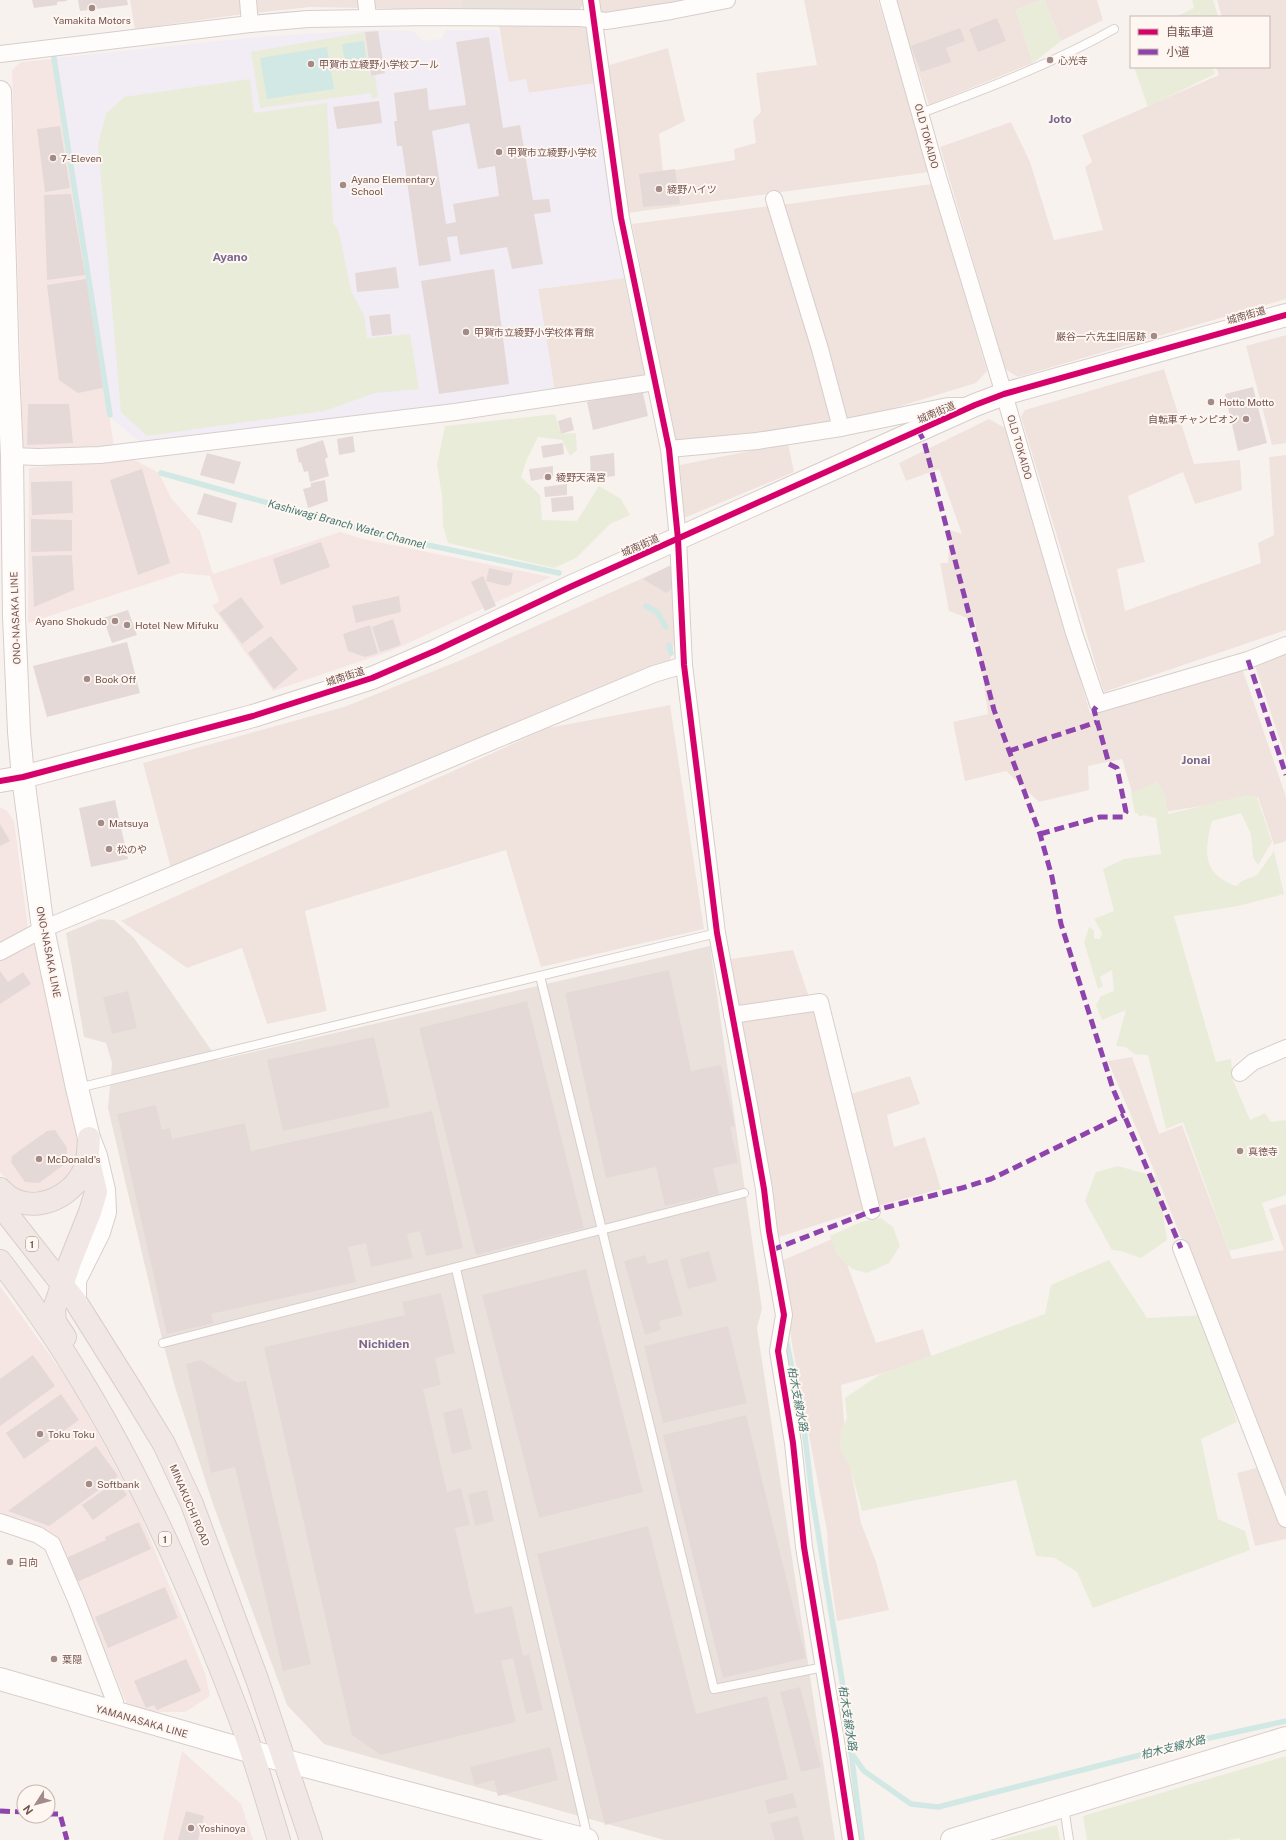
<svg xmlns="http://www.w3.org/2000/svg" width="1286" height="1840" font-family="'Public Sans','Noto Sans JP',sans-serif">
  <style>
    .residential { fill: #f0e3dd }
    .commercial { fill: #f6e6e3 }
    .industrial { fill: #eae1dd }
    .education { fill: #f2ecf4 }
    .green { fill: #eaecda }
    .water { fill: #d1e8e4 }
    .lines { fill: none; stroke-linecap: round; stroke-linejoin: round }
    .stream { stroke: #d1e8e4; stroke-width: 5.5 }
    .building { fill: #e4d9d6; fill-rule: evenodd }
    .lane-casing { stroke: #d6cecb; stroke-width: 10 }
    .street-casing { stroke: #d6cecb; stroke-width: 18 }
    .secondary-casing { stroke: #d8cdca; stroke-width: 24 }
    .highway-casing { stroke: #d9cecc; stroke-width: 24 }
    .lane { stroke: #fefdfc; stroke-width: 8 }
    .street { stroke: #fefdfc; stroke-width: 16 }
    .secondary { stroke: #fefdfc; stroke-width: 22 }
    .highway { stroke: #f1e8e6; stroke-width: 22 }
    .quiet { stroke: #8e44ad; stroke-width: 5; stroke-dasharray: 10 5; stroke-linecap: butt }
    .cycleway-casing { stroke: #fef6f1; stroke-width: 8 }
    .cycleway { stroke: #d6006c; stroke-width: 6 }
    .poi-dot { fill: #a38b87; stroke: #fef6f1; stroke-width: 1.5 }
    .labels { text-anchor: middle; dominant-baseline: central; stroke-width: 4; stroke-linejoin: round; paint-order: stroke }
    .shield { fill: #fef6f1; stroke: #9e8580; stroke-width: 1 }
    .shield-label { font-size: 9px; font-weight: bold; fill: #755450 }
    .poi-label { font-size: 10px; fill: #755450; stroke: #fef6f1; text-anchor: start }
    .street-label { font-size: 10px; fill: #755450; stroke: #fef6f1 }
    .water-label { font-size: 11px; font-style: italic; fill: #447874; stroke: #fef6f1 }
    .quarter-label { font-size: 12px; font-weight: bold; fill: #796790; stroke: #fef6f1 }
  </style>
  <rect width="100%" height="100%" fill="#f8f2ee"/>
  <g class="residential">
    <path d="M130 0H243L244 14 135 29Z"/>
    <path d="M253 0H460L461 10 310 7 254 13Z"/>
    <path d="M600 0H709L602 16Z"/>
    <path d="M804 0H878L929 172 628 213 606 66 668 48 685 121 659 134 663 172 735 160 734 149 756 143 753 120 761 112 756 73 817 65Z"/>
    <path d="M895 0H1042L1016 10 1033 63 929 105Z"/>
    <path d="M1044 0H1097L1103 20 1061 41Z"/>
    <path d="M1217 0H1286V299L1018 377 1005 369 940 147 1011 122 1030 162 1054 240 1103 230 1085 167 1092 162 1082 135 1219 75 1216 67H1269V17H1222Z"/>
    <path d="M499 25H586L596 83 529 93 508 82Z"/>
    <path d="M932 184 987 371 976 383 845 423 781 205Z"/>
    <path d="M770 206 834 423 724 440 676 442 632 224Z"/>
    <path d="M624 278 646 380 555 392 538 289Z"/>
    <path d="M1286 335V443L1272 445 1246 346Z"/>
    <path d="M1164 369 1194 464 1240 460 1242 490 1195 504 1183 472 1128 496 1145 562 1117 569 1125 611 1261 563 1258 543 1274 535 1269 457 1286 455V630L1104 692 1021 417 1025 410Z"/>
    <path d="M989 419 1007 429 1090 713 1242 668 1286 797V841L1274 845 1258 797 1139 816 1122 759 1088 766 1089 790 1039 802 1006 771 965 781 953 722 988 714 975 621 949 611 940 563H948L950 530 962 534 939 469 906 481 899 463Z"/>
    <path d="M788 443 794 472 684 518 680 465Z"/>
    <path d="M674 564 675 639 669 665 172 872 143 763 344 707 461 660Z"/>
    <path d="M1286 651V758L1254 663Z"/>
    <path d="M670 705 704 929 541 967 506 850 305 911 327 1011 267 1024 242 948 187 968 121 921 548 728Z"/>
    <path d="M793 950 809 997 739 1007 731 959Z"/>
    <path d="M813 1008 866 1209 776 1238 739 1021Z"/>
    <path d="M1132 1057 1159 1134 1182 1125 1232 1259 1284 1250 1269 1209 1286 1204V1539L1255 1546 1237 1473 1271 1464 1161 1187 1108 1061Z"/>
    <path d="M910 1076 920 1104 887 1115 894 1147 925 1137 941 1189 877 1206 851 1094Z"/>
    <path d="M837 1237 876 1343 923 1329 932 1359 841 1385 846 1444 861 1523 876 1562 889 1610 837 1621 829 1567 827 1531 792 1344 781 1261Z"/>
  </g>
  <g class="commercial">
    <path d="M53 59 114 446 23 449 12 70 21 62Z"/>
    <path d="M129 457 159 473 171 498 200 531 213 574 340 532 363 539 551 577 391 651 273 691 212 606 219 601 210 576 181 573 28 623 29 468Z"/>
    <path d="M0 807 7 811 14 821 28 928 39 950 83 1144 78 1166 52 1191H18L0 1172Z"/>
    <path d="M0 1286 72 1386 135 1502 205 1673 210 1696 185 1712H142L127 1704 59 1540 50 1533 0 1516Z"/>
    <path d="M182 1751 241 1804 253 1840H163Z"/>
  </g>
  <g class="industrial">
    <path d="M460 0H582L583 5 578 11 461 10Z"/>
    <path d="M100 919 114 920 134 938 218 1060 710 946 762 1309 757 1328 835 1840H664L324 1744 287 1705 213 1504 175 1387 163 1343 108 1108 112 1063 106 1043 84 1037 66 933Z"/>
  </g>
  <path class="education" d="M368 30 413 31 423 41 441 39 446 30H498L509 82 526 79 529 93 596 83 624 278 538 289 555 392 144 445 112 419 56 58 259 37Z"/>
  <g class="green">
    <path d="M1042 0H1044L1061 41 1033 63 1016 10Z"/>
    <path d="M1192 0H1213L1218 16 1175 17 1194 8Z"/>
    <path d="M365 32 370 76 375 75 378 97 372 99 371 93 260 108 251 52Z"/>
    <path d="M1134 67H1212L1215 74 1148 107Z"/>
    <path d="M250 79 254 113 327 103 333 222 339 232 351 291 364 315 367 338 410 334 419 389 375 393 324 411 147 436 121 412 98 145 106 114 124 97Z"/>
    <path d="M555 414 561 434 576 433 577 450 570 456 562 440 538 437 527 459 521 477 540 495 542 520 577 521 599 486 621 499 630 515 610 524 576 558 554 568 448 543 443 526 442 496 437 465 445 426Z"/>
    <path d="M1158 782 1165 796 1168 814 1247 795 1257 797 1272 842 1258 865 1253 857 1251 834 1241 813 1212 821C1204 851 1202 874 1236 886L1242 881 1257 875 1274 851 1284 894 1238 906 1174 916 1216 1062 1231 1059 1233 1080 1250 1120 1265 1113 1271 1122 1285 1120 1286 1122V1195L1262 1203 1274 1240 1229 1251 1183 1122 1166 1129 1148 1055 1135 1054 1125 1047 1116 1046 1126 1010 1102 1020 1096 1005 1101 996 1114 991 1112 970 1100 977 1103 986 1098 989 1084 942 1089 927 1094 930V939H1100L1102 933 1094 919 1114 911 1103 869 1124 859 1161 854 1156 818 1135 813 1131 793Z"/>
    <path d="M1118 1166 1157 1177 1167 1240 1141 1258 1121 1251 1112 1250 1085 1201 1096 1172Z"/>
    <path d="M881 1218 893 1227 900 1246 889 1263 867 1273 852 1269 837 1255 830 1236 861 1222Z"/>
    <path d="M1109 1260 1147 1318 1204 1315 1237 1422 1201 1439 1218 1519 1245 1531 1250 1550 1093 1608 1077 1572 1055 1558 1036 1556 1016 1480 862 1511 850 1467 840 1448 841 1431 847 1418 845 1398 879 1375 1045 1314 1051 1285Z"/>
    <path d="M1286 1756V1840H1240V1838L1228 1840H1087L1083 1816Z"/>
    <path d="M1057 1825 1060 1840H1000Z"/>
  </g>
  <g class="water">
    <path d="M364 41 367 69 346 71 342 44Z"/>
    <path d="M327 47 334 89 267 99 260 58Z"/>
  </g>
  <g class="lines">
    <g class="stream">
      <path d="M54 58 110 415"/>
      <path d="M161 473 390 537 559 573"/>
      <path d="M646 606 657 612 666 627"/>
      <path d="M669 645 671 653"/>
      <path d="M787 1344 803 1420 812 1495 851 1736V1752L862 1840"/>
      <path d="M852 1754 864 1771 911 1804 938 1807 1191 1742 1286 1721"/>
    </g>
  </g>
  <g class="building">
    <path d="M32 0H67V1L57 2V5L34 8Z"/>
    <path d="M78 0H127L128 5 80 11Z"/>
    <path d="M997 18 1006 41 978 52 969 29Z"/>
    <path d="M960 28 965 41 946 48 951 62 921 72 911 46Z"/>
    <path d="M378 31 385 73 371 76 365 32Z"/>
    <path d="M489 37 503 128 520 125 533 200 549 199 551 212 534 214 543 264 512 269 507 247 460 255 457 236 447 237 451 261 419 266 402 146H397L394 121H397L394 93 427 88 429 110 466 105 456 42ZM469 123 478 169 495 166 499 196 453 204 456 222 446 224 432 131Z"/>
    <path d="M379 101 382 123 337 129 333 107Z"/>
    <path d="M60 126 70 188 45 192 37 129Z"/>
    <path d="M675 169 680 204 643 207 639 174Z"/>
    <path d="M71 194 85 275 47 280 44 195Z"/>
    <path d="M396 267 399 288 357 292 355 273Z"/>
    <path d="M494 269 509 384 439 394 421 281Z"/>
    <path d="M86 279 103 388 78 393 59 380 47 285Z"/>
    <path d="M390 314 392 334 372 336 369 316Z"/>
    <path d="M1253 387 1267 443 1238 451 1225 394Z"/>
    <path d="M642 389 648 416 593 430 587 402Z"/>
    <path d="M28 404H69L73 443 27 445Z"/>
    <path d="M571 417 574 430 561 434 558 421Z"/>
    <path d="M353 436 355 452 339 455 337 439Z"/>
    <path d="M323 440 328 457 325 459 329 476 310 482 308 471 304 472 301 462 299 463 296 449Z"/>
    <path d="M563 443 564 454 543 458 541 446Z"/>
    <path d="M207 453 241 462 234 484 200 475Z"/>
    <path d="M614 453 615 476 591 479 590 456Z"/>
    <path d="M553 466V477L531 481 529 469Z"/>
    <path d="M142 469 170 563 138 575 110 480Z"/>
    <path d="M325 480 328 501 308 508 303 489 311 487V483Z"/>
    <path d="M72 481 73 513 32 515 31 482Z"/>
    <path d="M567 484V495L545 497 544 487Z"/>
    <path d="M204 493 237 503 232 523 197 514Z"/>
    <path d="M573 496 574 510 552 512 551 498Z"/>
    <path d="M31 519 72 520V551L31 552Z"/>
    <path d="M321 542 330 567 281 585 273 559Z"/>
    <path d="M72 555 74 590 34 607 32 556Z"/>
    <path d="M669 566 672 568 673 588 666 593 643 579Z"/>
    <path d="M489 568 513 573 511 584 506 586 486 581Z"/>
    <path d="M483 576 496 606 485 611 471 582Z"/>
    <path d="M399 596 401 612 356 623 352 606Z"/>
    <path d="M241 597 264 627 242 644 219 613Z"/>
    <path d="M128 610 137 635 112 643 103 618Z"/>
    <path d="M393 619 401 645 380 652 372 627Z"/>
    <path d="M370 625 378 653 365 657 348 651 343 634Z"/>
    <path d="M271 636 298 669 274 689 248 653Z"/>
    <path d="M127 642 140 693 47 717 33 666Z"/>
    <path d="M115 800 128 859 91 867 79 808Z"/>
    <path d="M0 824 10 841 0 846Z"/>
    <path d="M669 970 691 1071 721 1065 735 1126 730 1127 738 1163 713 1168 719 1194 665 1206 656 1167 606 1178 565 993Z"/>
    <path d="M0 971 8 982 23 972 31 984 0 1004Z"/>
    <path d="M128 991 137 1028 112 1034 103 997Z"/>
    <path d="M527 1001 584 1228 476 1255 419 1028Z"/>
    <path d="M374 1037 390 1107 283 1131 267 1060Z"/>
    <path d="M156 1105 162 1130 170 1128 172 1139 245 1123 251 1151 432 1111 463 1248 426 1256 420 1231 407 1234 413 1258 371 1267 366 1243 348 1247 356 1282 211 1314 214 1323 167 1334 117 1114Z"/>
    <path d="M55 1130 67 1148 66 1163 39 1183 25 1182 11 1162 12 1156 47 1131Z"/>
    <path d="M709 1251 717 1281 688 1289 680 1259Z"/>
    <path d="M645 1255 648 1264 667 1259 683 1315 659 1321 661 1330 645 1335 624 1261Z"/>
    <path d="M586 1269 643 1492 539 1518 482 1295Z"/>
    <path d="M441 1293 455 1353 435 1358 441 1385 423 1389 447 1492 461 1488 470 1525 455 1528 475 1614 512 1606 523 1656 529 1654 543 1710 526 1714 513 1658 501 1661 516 1722 381 1755 352 1735 264 1347 405 1315 402 1302Z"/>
    <path d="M728 1326 747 1403 663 1423 644 1346Z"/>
    <path d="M33 1355 55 1386 0 1426V1379Z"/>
    <path d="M201 1360 236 1382 246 1381 311 1664 283 1671 235 1467 211 1473 186 1364Z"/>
    <path d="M61 1394 79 1420 24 1459 6 1433Z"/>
    <path d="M462 1408 472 1449 452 1454 443 1413Z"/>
    <path d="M746 1415 806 1658 723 1678 663 1435Z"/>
    <path d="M96 1446 118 1476 49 1526 8 1511Z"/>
    <path d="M117 1481 127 1495 93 1520 82 1505Z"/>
    <path d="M487 1490 494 1521 475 1526 468 1494Z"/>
    <path d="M139 1522 151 1549 77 1582 66 1558 106 1540 105 1537Z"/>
    <path d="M648 1526 696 1714 767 1696 788 1779 605 1825 537 1554Z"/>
    <path d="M165 1587 178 1618 108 1648 95 1617Z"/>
    <path d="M186 1659 201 1691 157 1710 154 1705 146 1708 134 1681Z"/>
    <path d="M800 1687 821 1767 801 1772 780 1692Z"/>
    <path d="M550 1747 558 1780 498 1796 494 1780 475 1785 470 1767Z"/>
    <path d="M793 1793 797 1807 768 1814 765 1800Z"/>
    <path d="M186 1811 204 1816 198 1840H178Z"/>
    <path d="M798 1816 804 1840H775L770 1823Z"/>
  </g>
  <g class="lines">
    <defs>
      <g id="lane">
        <path d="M921 113C986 89 1054 63 1114 29"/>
        <path d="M540 976 714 1689 824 1667"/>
        <path d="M78 1088 717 933"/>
        <path d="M456 1269 588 1839"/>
        <path d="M163 1343 744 1193"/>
        <path d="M1064 1807 1069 1840"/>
      </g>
      <g id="street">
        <path d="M248 0 250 24"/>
        <path d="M366 0 368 17"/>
        <path d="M591 0 621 218 669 449 678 539 684 665 717 933 750 1110 764 1189 769 1231 784 1315 778 1351 793 1443 804 1547 835 1735 851 1840"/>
        <path d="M888 0 938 177 1004 394 1074 633 1098 704 1248 660 1286 645"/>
        <path d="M0 54 250 24 308 19 430 17 580 18 606 21 671 11 727 0"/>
        <path d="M774 199 820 349 841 428"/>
        <path d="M669 449 757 441 841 428 948 406H964"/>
        <path d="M12 456 38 457 100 455 455 412 655 382"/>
        <path d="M0 952 43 929 654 674 684 665"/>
        <path d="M732 1015 820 1002 872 1211"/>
        <path d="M1240 1073 1253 1062 1286 1048"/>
        <path d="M1181 1248 1286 1519"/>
        <path d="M0 1522 38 1535 52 1544 77 1602 115 1702V1714"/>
      </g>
      <g id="secondary">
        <path d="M0 92 8 370 12 456 14 616 19 732 23 777 43 929 77 1088 89 1138 96 1156 104 1190 105 1212 99 1232 75 1280V1298"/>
        <path d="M0 781 23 777 253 716 372 678 437 650 570 587 975 405 1004 394 1286 315"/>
        <path d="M0 1679 252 1752 587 1840"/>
        <path d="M952 1840 1286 1738"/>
      </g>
      <g id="highway">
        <path d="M0 1189C24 1216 66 1203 82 1174 89 1164 88 1150 89 1138"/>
        <path d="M0 1205 76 1302 130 1388 164 1444 192 1504 221 1582 258 1682 311 1840"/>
        <path d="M0 1261C88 1375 153 1502 207 1635 223 1674 239 1713 252 1753 262 1782 270 1811 279 1840"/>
        <path d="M65 1337 55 1322 54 1309 70 1262 90 1212 96 1192 88 1157"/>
      </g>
    </defs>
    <use href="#lane" class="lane-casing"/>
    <use href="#street" class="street-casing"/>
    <use href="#secondary" class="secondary-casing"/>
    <use href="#highway" class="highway-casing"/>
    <use href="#lane" class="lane"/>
    <use href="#street" class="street"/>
    <use href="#secondary" class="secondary"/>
    <use href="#highway" class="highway"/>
    <g class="quiet">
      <path d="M918 430 924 441 994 710 1040 834 1052 877 1061 924 1113 1089 1181 1248"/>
      <path d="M1248 660 1286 775"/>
      <path d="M1009 751 1097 722"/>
      <path d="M1040 834 1100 817H1123L1126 812 1117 768 1109 764 1094 710 1098 704"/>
      <path d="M772 1250 872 1211 962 1188 991 1179 1124 1115"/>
      <path d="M0 1811 24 1812"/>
      <path d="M48 1814H60L67 1840"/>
    </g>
    <defs>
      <g id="cycleway">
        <path d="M591 0 621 218 669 449 678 539 684 665 717 933 750 1110 764 1189 769 1231 784 1315 778 1351 793 1443 804 1547 835 1735 851 1840"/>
        <path d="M0 781 23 777 253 716 372 678 437 650 570 587 975 405 1004 394 1286 315"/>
      </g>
    </defs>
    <use href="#cycleway" class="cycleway-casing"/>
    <use href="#cycleway" class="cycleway"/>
  </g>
  <g class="poi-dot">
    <circle cx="92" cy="8" r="4"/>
    <circle cx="1050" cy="60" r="4"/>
    <circle cx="311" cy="64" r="4"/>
    <circle cx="499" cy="152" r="4"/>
    <circle cx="53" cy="158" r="4"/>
    <circle cx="343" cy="185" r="4"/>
    <circle cx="659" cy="189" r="4"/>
    <circle cx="466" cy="332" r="4"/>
    <circle cx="1154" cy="336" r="4"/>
    <circle cx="1211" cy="402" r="4"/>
    <circle cx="1246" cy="419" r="4"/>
    <circle cx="548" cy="477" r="4"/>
    <circle cx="115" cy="621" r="4"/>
    <circle cx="127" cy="625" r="4"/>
    <circle cx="87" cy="679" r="4"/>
    <circle cx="101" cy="823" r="4"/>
    <circle cx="109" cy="849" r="4"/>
    <circle cx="1240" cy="1151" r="4"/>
    <circle cx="39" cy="1159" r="4"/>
    <circle cx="40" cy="1434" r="4"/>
    <circle cx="89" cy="1484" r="4"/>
    <circle cx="10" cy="1562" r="4"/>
    <circle cx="54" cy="1659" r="4"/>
    <circle cx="191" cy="1828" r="4"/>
  </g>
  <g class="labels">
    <g class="shield">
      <rect x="26" y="1237" width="12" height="14" rx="3"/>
      <rect x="159" y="1532" width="12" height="14" rx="3"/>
    </g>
    <g class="shield-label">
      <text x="32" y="1244">1</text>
      <text x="165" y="1539">1</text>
    </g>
    <g class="poi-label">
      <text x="92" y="20" text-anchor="middle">Yamakita Motors</text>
      <text x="1058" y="60">心光寺</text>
      <text x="319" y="64">甲賀市立綾野小学校プール</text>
      <text x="507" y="152">甲賀市立綾野小学校</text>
      <text x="61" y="158">7-Eleven</text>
      <text x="351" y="179">Ayano Elementary<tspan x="351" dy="12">School</tspan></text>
      <text x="667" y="189">綾野ハイツ</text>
      <text x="474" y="332">甲賀市立綾野小学校体育館</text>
      <text x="1146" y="336" text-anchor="end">巌谷一六先生旧居跡</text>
      <text x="1219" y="402">Hotto Motto</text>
      <text x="1238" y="419" text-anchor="end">自転車チャンピオン</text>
      <text x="556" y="477">綾野天満宮</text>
      <text x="107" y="621" text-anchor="end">Ayano Shokudo</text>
      <text x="135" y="625">Hotel New Mifuku</text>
      <text x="95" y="679">Book Off</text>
      <text x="109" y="823">Matsuya</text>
      <text x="117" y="849">松のや</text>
      <text x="1248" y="1151">真徳寺</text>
      <text x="47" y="1159">McDonald's</text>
      <text x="48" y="1434">Toku Toku</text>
      <text x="97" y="1484">Softbank</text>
      <text x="18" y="1562">日向</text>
      <text x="62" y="1659">葉隠</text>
      <text x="199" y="1828">Yoshinoya</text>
    </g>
    <g class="street-label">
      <text transform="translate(927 136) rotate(75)">OLD TOKAIDO</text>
      <text transform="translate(1246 315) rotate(-16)">城南街道</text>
      <text transform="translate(936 412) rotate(-23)">城南街道</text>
      <text transform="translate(1020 447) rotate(74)">OLD TOKAIDO</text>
      <text transform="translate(640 545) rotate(-24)">城南街道</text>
      <text transform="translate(15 618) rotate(-92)">ONO-NASAKA LINE</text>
      <text transform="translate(345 676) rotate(-18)">城南街道</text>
      <text transform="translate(49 952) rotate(79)">ONO-NASAKA LINE</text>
      <text transform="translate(190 1505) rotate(67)">MINAKUCHI ROAD</text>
      <text transform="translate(142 1721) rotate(16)">YAMANASAKA LINE</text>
    </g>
    <g class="water-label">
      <text transform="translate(347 524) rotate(15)">Kashiwagi Branch Water Channel</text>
      <text transform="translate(798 1399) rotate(79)">柏木支線水路</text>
      <text transform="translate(848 1718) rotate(81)">柏木支線水路</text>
      <text transform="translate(1173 1747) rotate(-14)">柏木支線水路</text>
    </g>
    <g class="quarter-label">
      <text x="1060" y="119">Joto</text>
      <text x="230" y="257">Ayano</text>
      <text x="1196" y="760">Jonai</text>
      <text x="384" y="1344">Nichiden</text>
    </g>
  </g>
  <rect x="1130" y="16" width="140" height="52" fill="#fef6f1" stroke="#c7b5b1"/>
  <rect x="1138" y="29" width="20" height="6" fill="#d6006c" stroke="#c7b5b1"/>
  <text x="1166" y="36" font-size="12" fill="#755450">自転車道</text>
  <rect x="1138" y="49" width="20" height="6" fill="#8e44ad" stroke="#c7b5b1"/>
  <text x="1166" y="56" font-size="12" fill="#755450">小道</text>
  <g transform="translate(36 1804) rotate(234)"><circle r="19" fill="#fef6f1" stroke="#c7b5b1"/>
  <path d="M0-3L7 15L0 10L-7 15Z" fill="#a38b87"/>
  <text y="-6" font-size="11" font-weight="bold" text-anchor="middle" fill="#755450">N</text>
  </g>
</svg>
